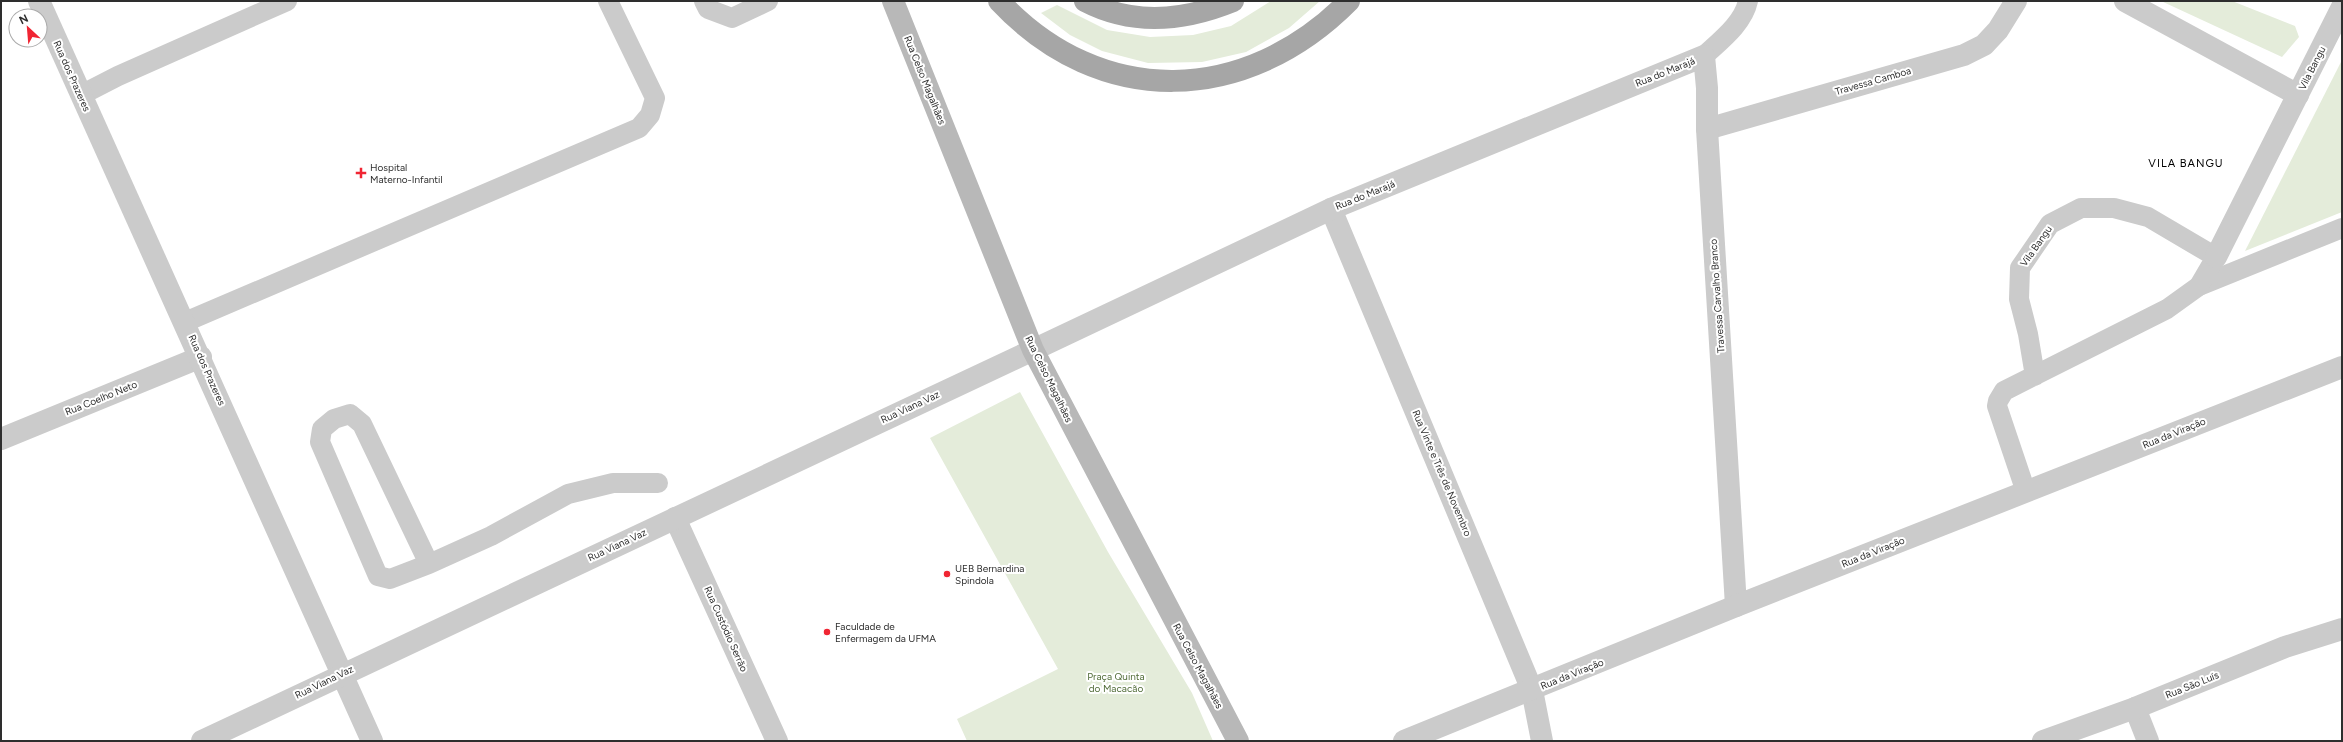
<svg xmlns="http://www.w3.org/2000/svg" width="2343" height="742" font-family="Figtree,sans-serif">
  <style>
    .green { fill: #e4ecda }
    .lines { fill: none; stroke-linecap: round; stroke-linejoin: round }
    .service { stroke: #cbcbcb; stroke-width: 20 }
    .minor { stroke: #cbcbcb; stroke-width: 22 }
    .tertiary { stroke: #cbcbcb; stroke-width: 22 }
    .secondary { stroke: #b8b8b8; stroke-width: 22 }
    .primary { stroke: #a6a6a6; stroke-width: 22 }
    .poi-dot { fill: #f02533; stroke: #fff; stroke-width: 1.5 }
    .labels { text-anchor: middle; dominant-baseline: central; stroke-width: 4; stroke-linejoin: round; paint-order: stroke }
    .street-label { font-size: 10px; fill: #2e2e2e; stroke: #fff }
    .poi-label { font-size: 10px; fill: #2e2e2e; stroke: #fff; text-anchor: start }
    .park-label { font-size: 10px; fill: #516c38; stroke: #fff }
    .neighbourhood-label { font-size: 11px; letter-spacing: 1px; fill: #000; stroke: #fff }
  </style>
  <rect width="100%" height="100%" fill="#fff"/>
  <g class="green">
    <path d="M1271 1H1320L1289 28 1246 52 1202 62 1148 63 1102 51 1070 35 1041 13 1057 5 1107 30 1150 37 1193 35 1231 26Z"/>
    <path d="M2161 1H2232L2295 26 2299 37 2282 57Z"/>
    <path d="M2342 60V212L2245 251Z"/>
    <path d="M1020 392 1108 552 1192 693 1213 741H967L957 719 1058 669 930 438Z"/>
  </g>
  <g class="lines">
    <g class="service">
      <path d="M704 1 708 9 732 18 768 1"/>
      <path d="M1704 56C1720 41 1743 24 1748 1"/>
      <path d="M81 95 118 76 287 1"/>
      <path d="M2199 286 2342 228"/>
      <path d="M185 322 639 128 650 115 655 98 608 1"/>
      <path d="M2026 492 1997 406 1998 401 2004 391 2167 309 2199 286 2216 257 2148 217 2114 208H2081L2050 224 2020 268 2019 299 2028 334 2035 376"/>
      <path d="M429 564 390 579 378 576 320 442 322 429 334 419 350 414 362 424 429 564 491 536 568 494 613 483H658"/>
    </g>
    <g class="minor">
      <path d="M2125 1 2298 95"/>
      <path d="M1707 129 1964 55 1984 45 1998 30 2016 1"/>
      <path d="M1331 209 1532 690 1542 741"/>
      <path d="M2216 257 2342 7"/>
      <path d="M1033 350 1331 209 1704 56 1707 88V129L1736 606"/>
      <path d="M1 439 201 357"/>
      <path d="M675 518 777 741"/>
      <path d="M2135 708 2148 741"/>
      <path d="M1404 741 1736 606 2342 367"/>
      <path d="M2043 741 2135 708 2285 647 2342 629"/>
    </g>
    <g class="tertiary">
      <path d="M39 1 372 741"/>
      <path d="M202 741 1033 350"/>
    </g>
    <path class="secondary" d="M893 1 1033 350 1238 741"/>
    <g class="primary">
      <path d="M999 1C1101 110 1246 105 1349 1"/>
      <path d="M1085 1C1133 26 1184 21 1233 1"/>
    </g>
  </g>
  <g class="poi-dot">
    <path d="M359 167h4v4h4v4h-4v4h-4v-4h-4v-4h4z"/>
    <circle cx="947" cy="574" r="4"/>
    <circle cx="827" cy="632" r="4"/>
  </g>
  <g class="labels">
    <g class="street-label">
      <text transform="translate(2312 68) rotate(-63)">Vila Bangu</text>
      <text transform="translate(1665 72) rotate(-22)">Rua do Marajá</text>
      <text transform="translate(72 76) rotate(66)">Rua dos Prazeres</text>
      <text transform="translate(925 80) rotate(68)">Rua Celso Magalhães</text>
      <text transform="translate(1873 81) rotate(-16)">Travessa Camboa</text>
      <text transform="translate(1365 195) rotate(-22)">Rua do Marajá</text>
      <text transform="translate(2036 246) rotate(-55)">Vila Bangu</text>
      <text transform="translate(1717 296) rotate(-94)">Travessa Carvalho Branco</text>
      <text transform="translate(207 370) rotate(66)">Rua dos Prazeres</text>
      <text transform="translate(1049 379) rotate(64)">Rua Celso Magalhães</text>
      <text transform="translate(101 398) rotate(-22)">Rua Coelho Neto</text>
      <text transform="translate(910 407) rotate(-25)">Rua Viana Vaz</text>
      <text transform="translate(2174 433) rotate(-22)">Rua da Viração</text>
      <text transform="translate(1442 473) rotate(67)">Rua Vinte e Três de Novembro</text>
      <text transform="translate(617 545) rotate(-25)">Rua Viana Vaz</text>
      <text transform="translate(1873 552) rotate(-22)">Rua da Viração</text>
      <text transform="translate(726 629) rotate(66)">Rua Custódio Serrão</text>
      <text transform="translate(1198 666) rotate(62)">Rua Celso Magalhães</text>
      <text transform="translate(1572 674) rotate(-22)">Rua da Viração</text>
      <text transform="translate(324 682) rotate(-26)">Rua Viana Vaz</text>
      <text transform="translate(2192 685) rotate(-22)">Rua São Luís</text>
    </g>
    <g class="poi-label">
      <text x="370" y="167">Hospital<tspan x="370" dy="12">Materno-Infantil</tspan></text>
      <text x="955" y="568">UEB Bernardina<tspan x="955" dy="12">Spindola</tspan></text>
      <text x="835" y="626">Faculdade de<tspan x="835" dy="12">Enfermagem da UFMA</tspan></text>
    </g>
    <g class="park-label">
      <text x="1116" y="676">Praça Quinta<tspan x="1116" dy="12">do Macacão</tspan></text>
    </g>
    <g class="neighbourhood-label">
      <text x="2186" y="163">VILA BANGU</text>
    </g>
  </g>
  <rect width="2343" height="742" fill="none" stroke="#2e2e2e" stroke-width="4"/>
  <g transform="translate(28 28) rotate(334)"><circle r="19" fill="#ffffff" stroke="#ababab"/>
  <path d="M0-3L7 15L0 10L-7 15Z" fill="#f02533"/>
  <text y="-6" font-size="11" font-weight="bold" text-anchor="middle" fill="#2e2e2e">N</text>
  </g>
</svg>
